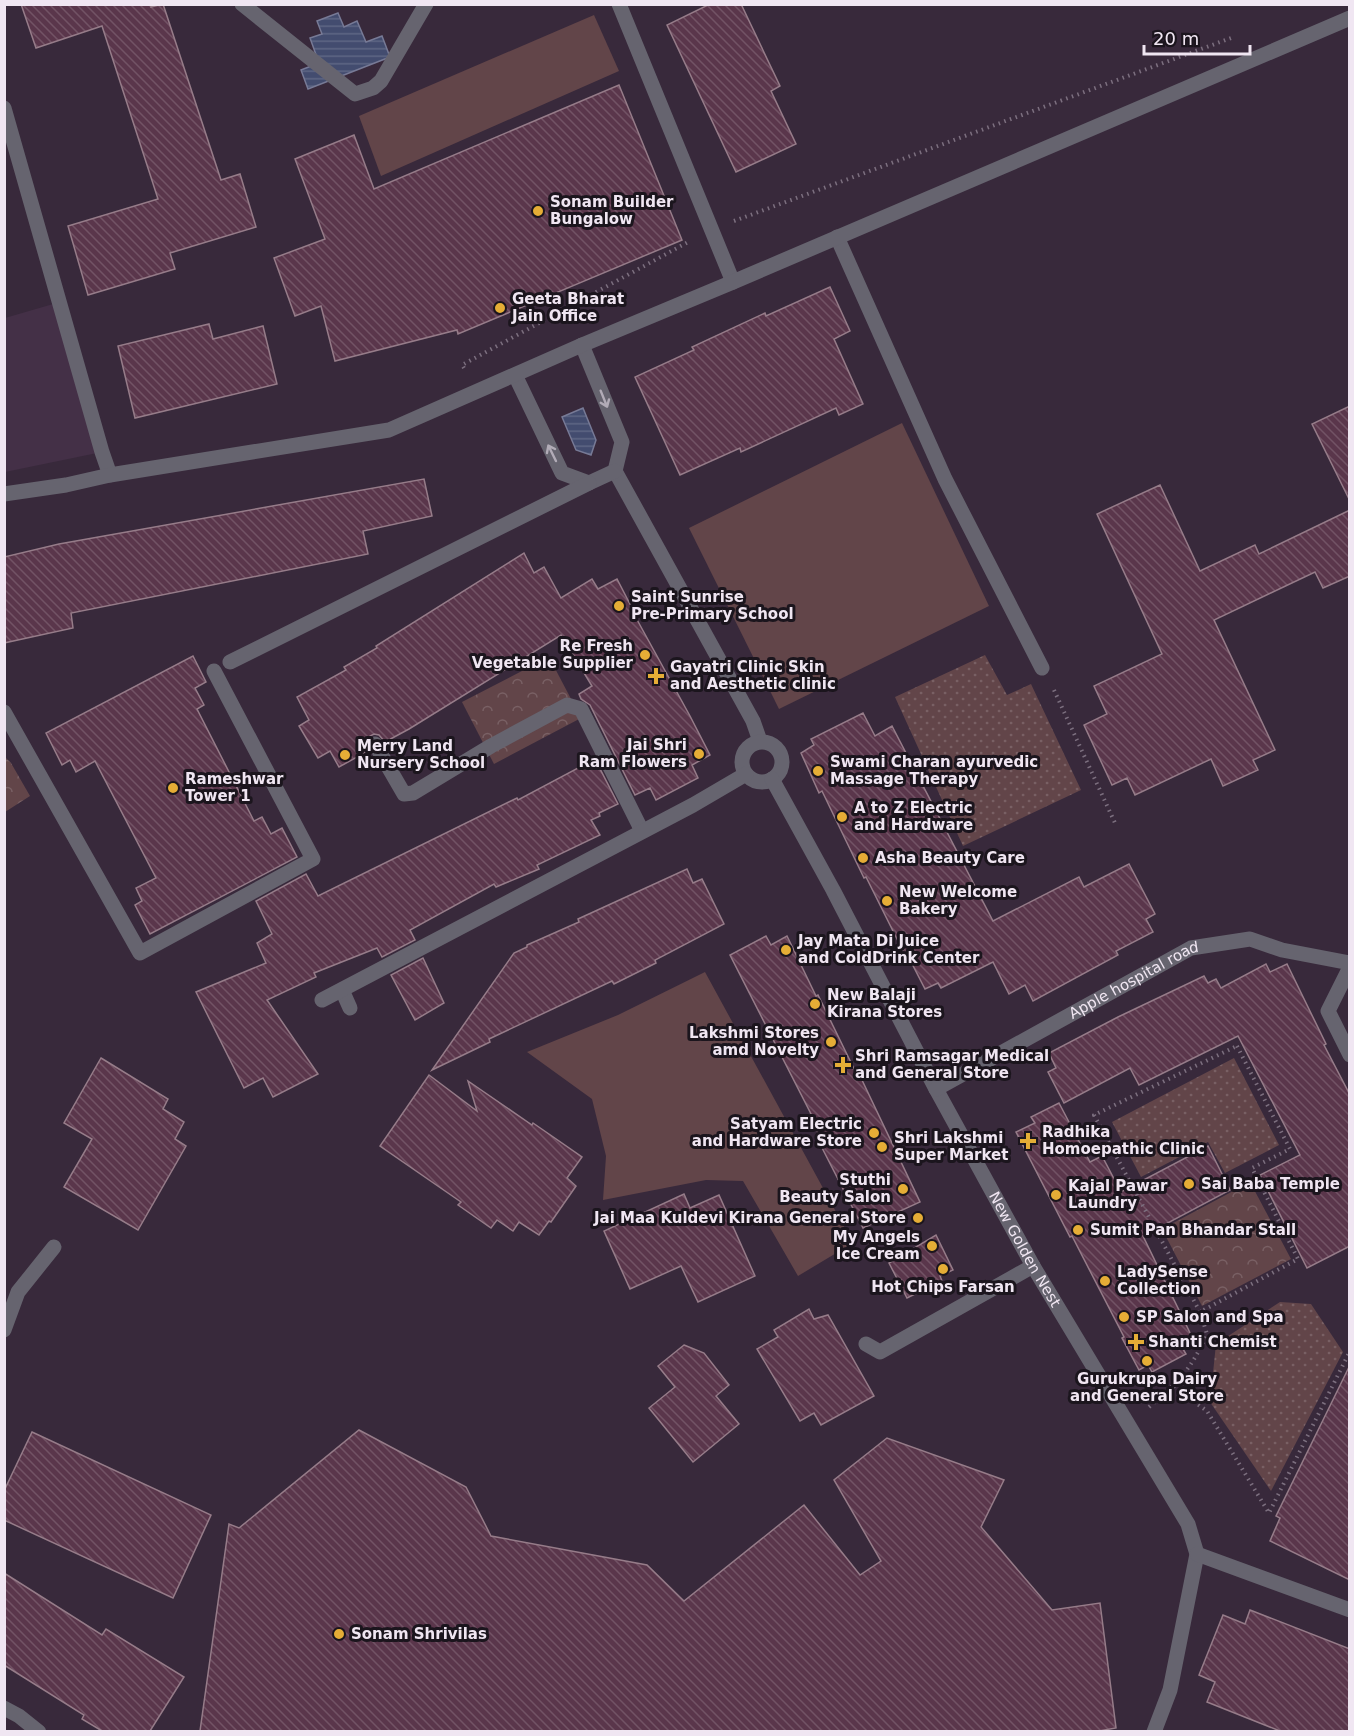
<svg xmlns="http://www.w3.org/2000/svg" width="1354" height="1736" font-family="'DejaVu Sans',sans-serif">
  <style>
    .built { fill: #443047 }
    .grass { fill: #624549 }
    .park { fill: url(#park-crowns) }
    .garden { fill: url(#garden-dots) }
    .water { fill: url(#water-rules); stroke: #777a96; stroke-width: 1.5 }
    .building { fill: url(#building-back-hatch); stroke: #967c89; stroke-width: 1.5 }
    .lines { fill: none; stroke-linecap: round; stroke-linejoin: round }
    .path { stroke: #7c6f7f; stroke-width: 4; stroke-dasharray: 1.5 4.5; stroke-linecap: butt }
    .minor { stroke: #66646f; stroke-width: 15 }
    .oneway { stroke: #b2acb7 }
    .poi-dot { fill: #e5ad36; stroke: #1b151d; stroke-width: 2 }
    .labels { text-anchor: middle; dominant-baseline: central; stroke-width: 6; stroke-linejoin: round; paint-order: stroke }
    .poi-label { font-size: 15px; font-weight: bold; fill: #f0e6f2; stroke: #1b151d; text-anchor: start }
    .street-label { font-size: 15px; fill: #f0e6f2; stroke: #1b151d }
  </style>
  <defs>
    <pattern id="park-crowns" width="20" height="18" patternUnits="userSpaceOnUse" patternTransform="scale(1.5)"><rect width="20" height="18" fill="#624549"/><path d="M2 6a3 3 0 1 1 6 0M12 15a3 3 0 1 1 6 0" fill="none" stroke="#796064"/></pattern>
    <pattern id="garden-dots" width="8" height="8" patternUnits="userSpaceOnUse" patternTransform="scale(1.5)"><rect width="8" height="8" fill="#624549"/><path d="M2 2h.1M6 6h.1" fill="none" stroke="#796064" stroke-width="1.8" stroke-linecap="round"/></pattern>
    <pattern id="water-rules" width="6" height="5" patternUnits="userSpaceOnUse" patternTransform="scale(1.5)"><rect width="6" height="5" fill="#434c6f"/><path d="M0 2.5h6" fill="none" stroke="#5e6684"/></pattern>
    <pattern id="building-back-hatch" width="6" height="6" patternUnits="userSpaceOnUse" patternTransform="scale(1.5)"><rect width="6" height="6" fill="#5a364b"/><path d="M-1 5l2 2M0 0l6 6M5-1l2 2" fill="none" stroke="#725365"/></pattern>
  </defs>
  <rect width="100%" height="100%" fill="#38293b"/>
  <path class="built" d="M60 302 102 452 5 472V318Z"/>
  <g class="grass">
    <path d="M594 15 619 71 381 176 359 116Z"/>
    <path d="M902 423 989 606 779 709 689 528Z"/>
    <path d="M705 972 853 1243 798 1276 743 1181 706 1180 603 1200 606 1156 592 1099 527 1052 618 1015Z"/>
  </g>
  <g class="park">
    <path d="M549 657 581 718 494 764 462 702Z"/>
    <path d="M5 757 11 763 30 796 5 812Z"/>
    <path d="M1250 1182 1291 1259 1202 1306 1162 1229Z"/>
  </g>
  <g class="garden">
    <path d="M985 655 1007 695 1031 684 1081 790 963 846 895 697Z"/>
    <path d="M1234 1058 1279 1145 1225 1173 1208 1142 1141 1177 1112 1122Z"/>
    <path d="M1280 1302 1311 1304 1343 1352 1271 1491 1210 1402 1216 1344Z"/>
  </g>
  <g class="water">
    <path d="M338 13 344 27 357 21 366 42 382 36 390 57 308 89 301 70 319 63 310 38 322 34 317 21Z"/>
    <path d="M583 408 596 440 591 455 576 450 562 417Z"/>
  </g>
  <g class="building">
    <path d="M21 4H151V7L163 4 221 180 240 174 256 227 170 253 175 269 88 295 68 226 158 199 102 26 36 48Z"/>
    <path d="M710 4H741L780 86 771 91 796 144 736 172 667 25Z"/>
    <path d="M619 85 682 240 458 334 457 330 335 361 321 306 295 316 274 258 325 239 295 159 354 135 374 189Z"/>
    <path d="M830 287 850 331 834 339 863 404 839 415 836 408 741 452 740 448 680 475 635 377 694 350 692 347 765 313 766 316Z"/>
    <path d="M209 324 213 339 263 326 277 384 135 418 118 346Z"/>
    <path d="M1350 406V501L1312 424Z"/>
    <path d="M424 479 432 516 363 531 368 554 71 613 73 628 4 643V557L59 544Z"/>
    <path d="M1160 485 1200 571 1255 545 1259 554 1350 510V576L1323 588 1315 572 1214 620 1275 750 1253 760 1258 770 1223 786 1211 759 1135 795 1127 778 1112 785 1084 725 1107 714 1094 686 1162 654 1097 514Z"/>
    <path d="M524 553 534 573 544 567 561 598 592 579 598 589 617 579 631 606 630 607 690 716 710 755 692 765 698 778 656 800 650 788 635 795 590 705 581 699 579 694 592 686 561 635 409 729 385 742 379 735 374 734 370 736 365 743 368 751 339 767 330 751 318 758 299 726 309 720 297 697 346 670 344 667 377 648 376 646Z"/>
    <path d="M193 656 206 682 195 688 204 705 197 709 254 821 262 817 271 834 282 828 297 857 150 934 135 905 142 901 136 888 156 878 95 761 76 772 70 760 62 765 46 733Z"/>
    <path d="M863 713 875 736 892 726 993 921 1079 877 1084 887 1129 864 1155 914 1146 919 1153 932 1116 951 1118 955 1033 1001 1025 985 1009 994 993 962 941 988 938 983 925 989 907 954 905 955 866 877 864 878 822 791 819 793 801 753 814 745 811 739Z"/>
    <path d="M595 759 618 804 599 813 600 816 591 820 600 835 537 865 539 869 496 887 494 884 410 930 415 940 382 957 377 948 314 973 316 977 267 1000 318 1074 273 1097 263 1078 244 1088 196 992 266 963 257 943 272 934 256 901 306 874 318 896 517 798 518 800Z"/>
    <path d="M687 869 693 883 702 879 724 924 655 960 656 963 614 984 612 981 489 1039 490 1042 432 1070 514 953 527 947V945L579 922 578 919Z"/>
    <path d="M766 936 771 945 787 936 816 996 818 995 859 1079 861 1078 920 1202 863 1228 817 1138 820 1137 809 1115 811 1114 730 955Z"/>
    <path d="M423 958 444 1003 415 1020 391 975Z"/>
    <path d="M1266 964 1270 972 1287 964 1326 1044 1324 1045 1350 1095V1246L1307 1268 1260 1175 1300 1155 1238 1036 1139 1085 1130 1068 1064 1103 1048 1072 1056 1068 1049 1053 1118 1017 1204 976 1208 983 1216 979 1221 988Z"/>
    <path d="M101 1058 168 1099 163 1109 184 1122 175 1139 186 1146 138 1230 64 1187 92 1139 64 1123Z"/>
    <path d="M429 1075 477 1111 468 1081 532 1125 533 1123 582 1157 567 1178 576 1186 551 1222 549 1221 539 1235 519 1222 513 1231 497 1220 491 1228 458 1205 461 1202 380 1146Z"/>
    <path d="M1059 1103 1090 1162 1102 1156 1121 1192 1208 1146 1230 1190 1143 1236 1192 1337 1180 1344 1186 1354 1152 1372 1148 1365 1139 1370 1122 1338 1124 1337 1072 1236 1070 1237 1016 1132 1035 1123 1031 1117Z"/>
    <path d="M684 1194 690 1208 719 1195 755 1276 698 1302 681 1266 630 1289 604 1231Z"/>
    <path d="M936 1235 953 1270 940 1276 942 1281 907 1298 889 1263Z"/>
    <path d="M809 1309 814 1319 828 1315 874 1396 821 1425 814 1413 800 1421 757 1349 778 1337 774 1330Z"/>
    <path d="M684 1345 704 1353 729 1385 716 1396 739 1424 693 1462 649 1408 675 1387 658 1366Z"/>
    <path d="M1350 1365V1580L1270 1541 1280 1518 1276 1516Z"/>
    <path d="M359 1430 466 1487 491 1536 647 1565 684 1601 804 1505 860 1575 881 1561 834 1480 887 1438 1004 1480 981 1527 1052 1610 1100 1603 1116 1728 1099 1731H200L229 1524 239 1528Z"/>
    <path d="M32 1432 211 1515 173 1598 4 1520V1491Z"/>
    <path d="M4 1573 102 1635 106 1629 184 1677 150 1731H102L82 1719 84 1715 4 1665Z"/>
    <path d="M1250 1610 1350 1649V1731H1280L1207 1702 1215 1682 1199 1675 1223 1615 1245 1624Z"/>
  </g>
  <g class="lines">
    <g class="path">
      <path d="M734 221 1231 38"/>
      <path d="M464 368 462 365 690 241"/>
      <path d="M1054 690 1115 823"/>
      <path d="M1237 1046 1290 1149 1252 1168 1298 1259 1200 1312 1094 1115Z"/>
      <path d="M1174 1387 1207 1411 1269 1513 1349 1353"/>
      <path d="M1149 1407C1178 1383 1192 1368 1207 1334L1200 1312"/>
    </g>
    <g class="minor">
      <path d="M242 4 355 94 373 88 381 81 426 4"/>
      <path d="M619 4 733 282"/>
      <path d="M4 108 102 452 110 475"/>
      <path d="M837 237 945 479 1042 668"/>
      <path d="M582 345 622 442 615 471 753 721 760 741"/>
      <path d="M515 375 562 473 589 483 615 471"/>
      <path d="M4 494 66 485 110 475 389 430 582 345 733 282 1350 18"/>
      <path d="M230 662 589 483"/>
      <path d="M4 712 140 953 313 859 214 671"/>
      <circle cx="762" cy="762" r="20"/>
      <path d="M375 744 404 794 413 793 491 746 567 705 581 709 642 831"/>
      <path id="s1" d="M772 779 833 890 936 1089 1033 1266 1188 1524 1197 1554 1170 1690 1154 1732"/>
      <path d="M1350 967 1328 1011 1350 1055"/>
      <path d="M342 990 350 1008"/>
      <path d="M322 1000 693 805 746 774"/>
      <path id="s2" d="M936 1089 1191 948 1250 939 1282 950 1350 963"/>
      <path d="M4 1330 18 1292 54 1247"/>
      <path d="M866 1344 880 1352 1033 1266"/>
      <path d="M1197 1554 1350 1610"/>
      <path d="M4 1708 19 1716 39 1732"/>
    </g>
  </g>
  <defs><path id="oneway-shaft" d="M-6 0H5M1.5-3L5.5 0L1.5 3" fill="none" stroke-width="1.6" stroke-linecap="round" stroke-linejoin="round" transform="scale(1.5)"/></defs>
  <g class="oneway">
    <use href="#oneway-shaft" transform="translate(604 399) rotate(68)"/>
    <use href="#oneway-shaft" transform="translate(552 453) rotate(-116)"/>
  </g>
  <g class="poi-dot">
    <circle cx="538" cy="211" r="6"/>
    <circle cx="500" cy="308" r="6"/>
    <circle cx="619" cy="606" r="6"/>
    <circle cx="645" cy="655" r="6"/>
    <path d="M653 667h6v6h6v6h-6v6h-6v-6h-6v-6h6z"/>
    <circle cx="699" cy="754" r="6"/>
    <circle cx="345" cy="755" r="6"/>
    <circle cx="818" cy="771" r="6"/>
    <circle cx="173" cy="788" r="6"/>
    <circle cx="842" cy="817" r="6"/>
    <circle cx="863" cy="858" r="6"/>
    <circle cx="887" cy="901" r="6"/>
    <circle cx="786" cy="950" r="6"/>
    <circle cx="815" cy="1004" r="6"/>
    <circle cx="831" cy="1042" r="6"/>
    <path d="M840 1056h6v6h6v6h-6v6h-6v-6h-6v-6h6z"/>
    <circle cx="874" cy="1133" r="6"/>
    <path d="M1025 1132h6v6h6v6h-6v6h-6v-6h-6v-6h6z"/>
    <circle cx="882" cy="1147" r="6"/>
    <circle cx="1189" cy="1184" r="6"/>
    <circle cx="903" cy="1189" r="6"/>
    <circle cx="1056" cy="1195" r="6"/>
    <circle cx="918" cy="1218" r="6"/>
    <circle cx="1078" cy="1230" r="6"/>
    <circle cx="932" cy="1246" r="6"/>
    <circle cx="943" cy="1269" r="6"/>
    <circle cx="1105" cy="1281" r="6"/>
    <circle cx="1124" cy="1317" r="6"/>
    <path d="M1133 1333h6v6h6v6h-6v6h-6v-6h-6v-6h6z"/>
    <circle cx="1147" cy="1361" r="6"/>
    <circle cx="339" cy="1634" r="6"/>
  </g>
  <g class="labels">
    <g class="poi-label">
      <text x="550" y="202">Sonam Builder<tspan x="550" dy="17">Bungalow</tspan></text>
      <text x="512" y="299">Geeta Bharat<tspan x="512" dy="17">Jain Office</tspan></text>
      <text x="631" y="597">Saint Sunrise<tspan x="631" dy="17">Pre-Primary School</tspan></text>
      <text x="633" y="646" text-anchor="end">Re Fresh<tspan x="633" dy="17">Vegetable Supplier</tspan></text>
      <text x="670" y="667">Gayatri Clinic Skin<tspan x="670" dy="17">and Aesthetic clinic</tspan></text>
      <text x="687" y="745" text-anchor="end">Jai Shri<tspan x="687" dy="17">Ram Flowers</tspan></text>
      <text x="357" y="746">Merry Land<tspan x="357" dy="17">Nursery School</tspan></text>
      <text x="830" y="762">Swami Charan ayurvedic<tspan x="830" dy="17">Massage Therapy</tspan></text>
      <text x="185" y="779">Rameshwar<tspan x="185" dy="17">Tower 1</tspan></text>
      <text x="854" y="808">A to Z Electric<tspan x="854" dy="17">and Hardware</tspan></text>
      <text x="875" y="858">Asha Beauty Care</text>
      <text x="899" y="892">New Welcome<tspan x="899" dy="17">Bakery</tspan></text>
      <text x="798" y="941">Jay Mata Di Juice<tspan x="798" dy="17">and ColdDrink Center</tspan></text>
      <text x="827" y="995">New Balaji<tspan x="827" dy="17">Kirana Stores</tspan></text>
      <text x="819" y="1033" text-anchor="end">Lakshmi Stores<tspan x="819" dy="17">amd Novelty</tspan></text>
      <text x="855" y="1056">Shri Ramsagar Medical<tspan x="855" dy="17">and General Store</tspan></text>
      <text x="862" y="1124" text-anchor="end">Satyam Electric<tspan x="862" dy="17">and Hardware Store</tspan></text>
      <text x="1042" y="1132">Radhika<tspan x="1042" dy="17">Homoepathic Clinic</tspan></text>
      <text x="894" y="1138">Shri Lakshmi<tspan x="894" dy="17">Super Market</tspan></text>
      <text x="891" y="1180" text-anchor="end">Stuthi<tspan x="891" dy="17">Beauty Salon</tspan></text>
      <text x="1201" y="1184">Sai Baba Temple</text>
      <text x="1068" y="1186">Kajal Pawar<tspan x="1068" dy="17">Laundry</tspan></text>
      <text x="906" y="1218" text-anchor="end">Jai Maa Kuldevi Kirana General Store</text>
      <text x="1090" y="1230">Sumit Pan Bhandar Stall</text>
      <text x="920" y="1237" text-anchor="end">My Angels<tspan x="920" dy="17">Ice Cream</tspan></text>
      <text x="1117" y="1272">LadySense<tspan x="1117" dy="17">Collection</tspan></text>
      <text x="943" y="1287" text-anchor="middle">Hot Chips Farsan</text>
      <text x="1136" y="1317">SP Salon and Spa</text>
      <text x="1148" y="1342">Shanti Chemist</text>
      <text x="1147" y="1379" text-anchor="middle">Gurukrupa Dairy<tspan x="1147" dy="17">and General Store</tspan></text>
      <text x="351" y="1634">Sonam Shrivilas</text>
    </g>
    <g class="street-label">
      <text stroke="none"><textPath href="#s2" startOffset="226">Apple hospital road</textPath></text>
      <text stroke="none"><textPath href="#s1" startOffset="534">New Golden Nest</textPath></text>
    </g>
  </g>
  <rect width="1354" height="1736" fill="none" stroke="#f0e6f2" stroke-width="12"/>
  <path d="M1144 45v9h106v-9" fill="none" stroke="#f0e6f2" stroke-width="3"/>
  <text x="1153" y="45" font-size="18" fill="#f0e6f2" stroke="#1b151d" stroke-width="4.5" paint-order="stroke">20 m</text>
</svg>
